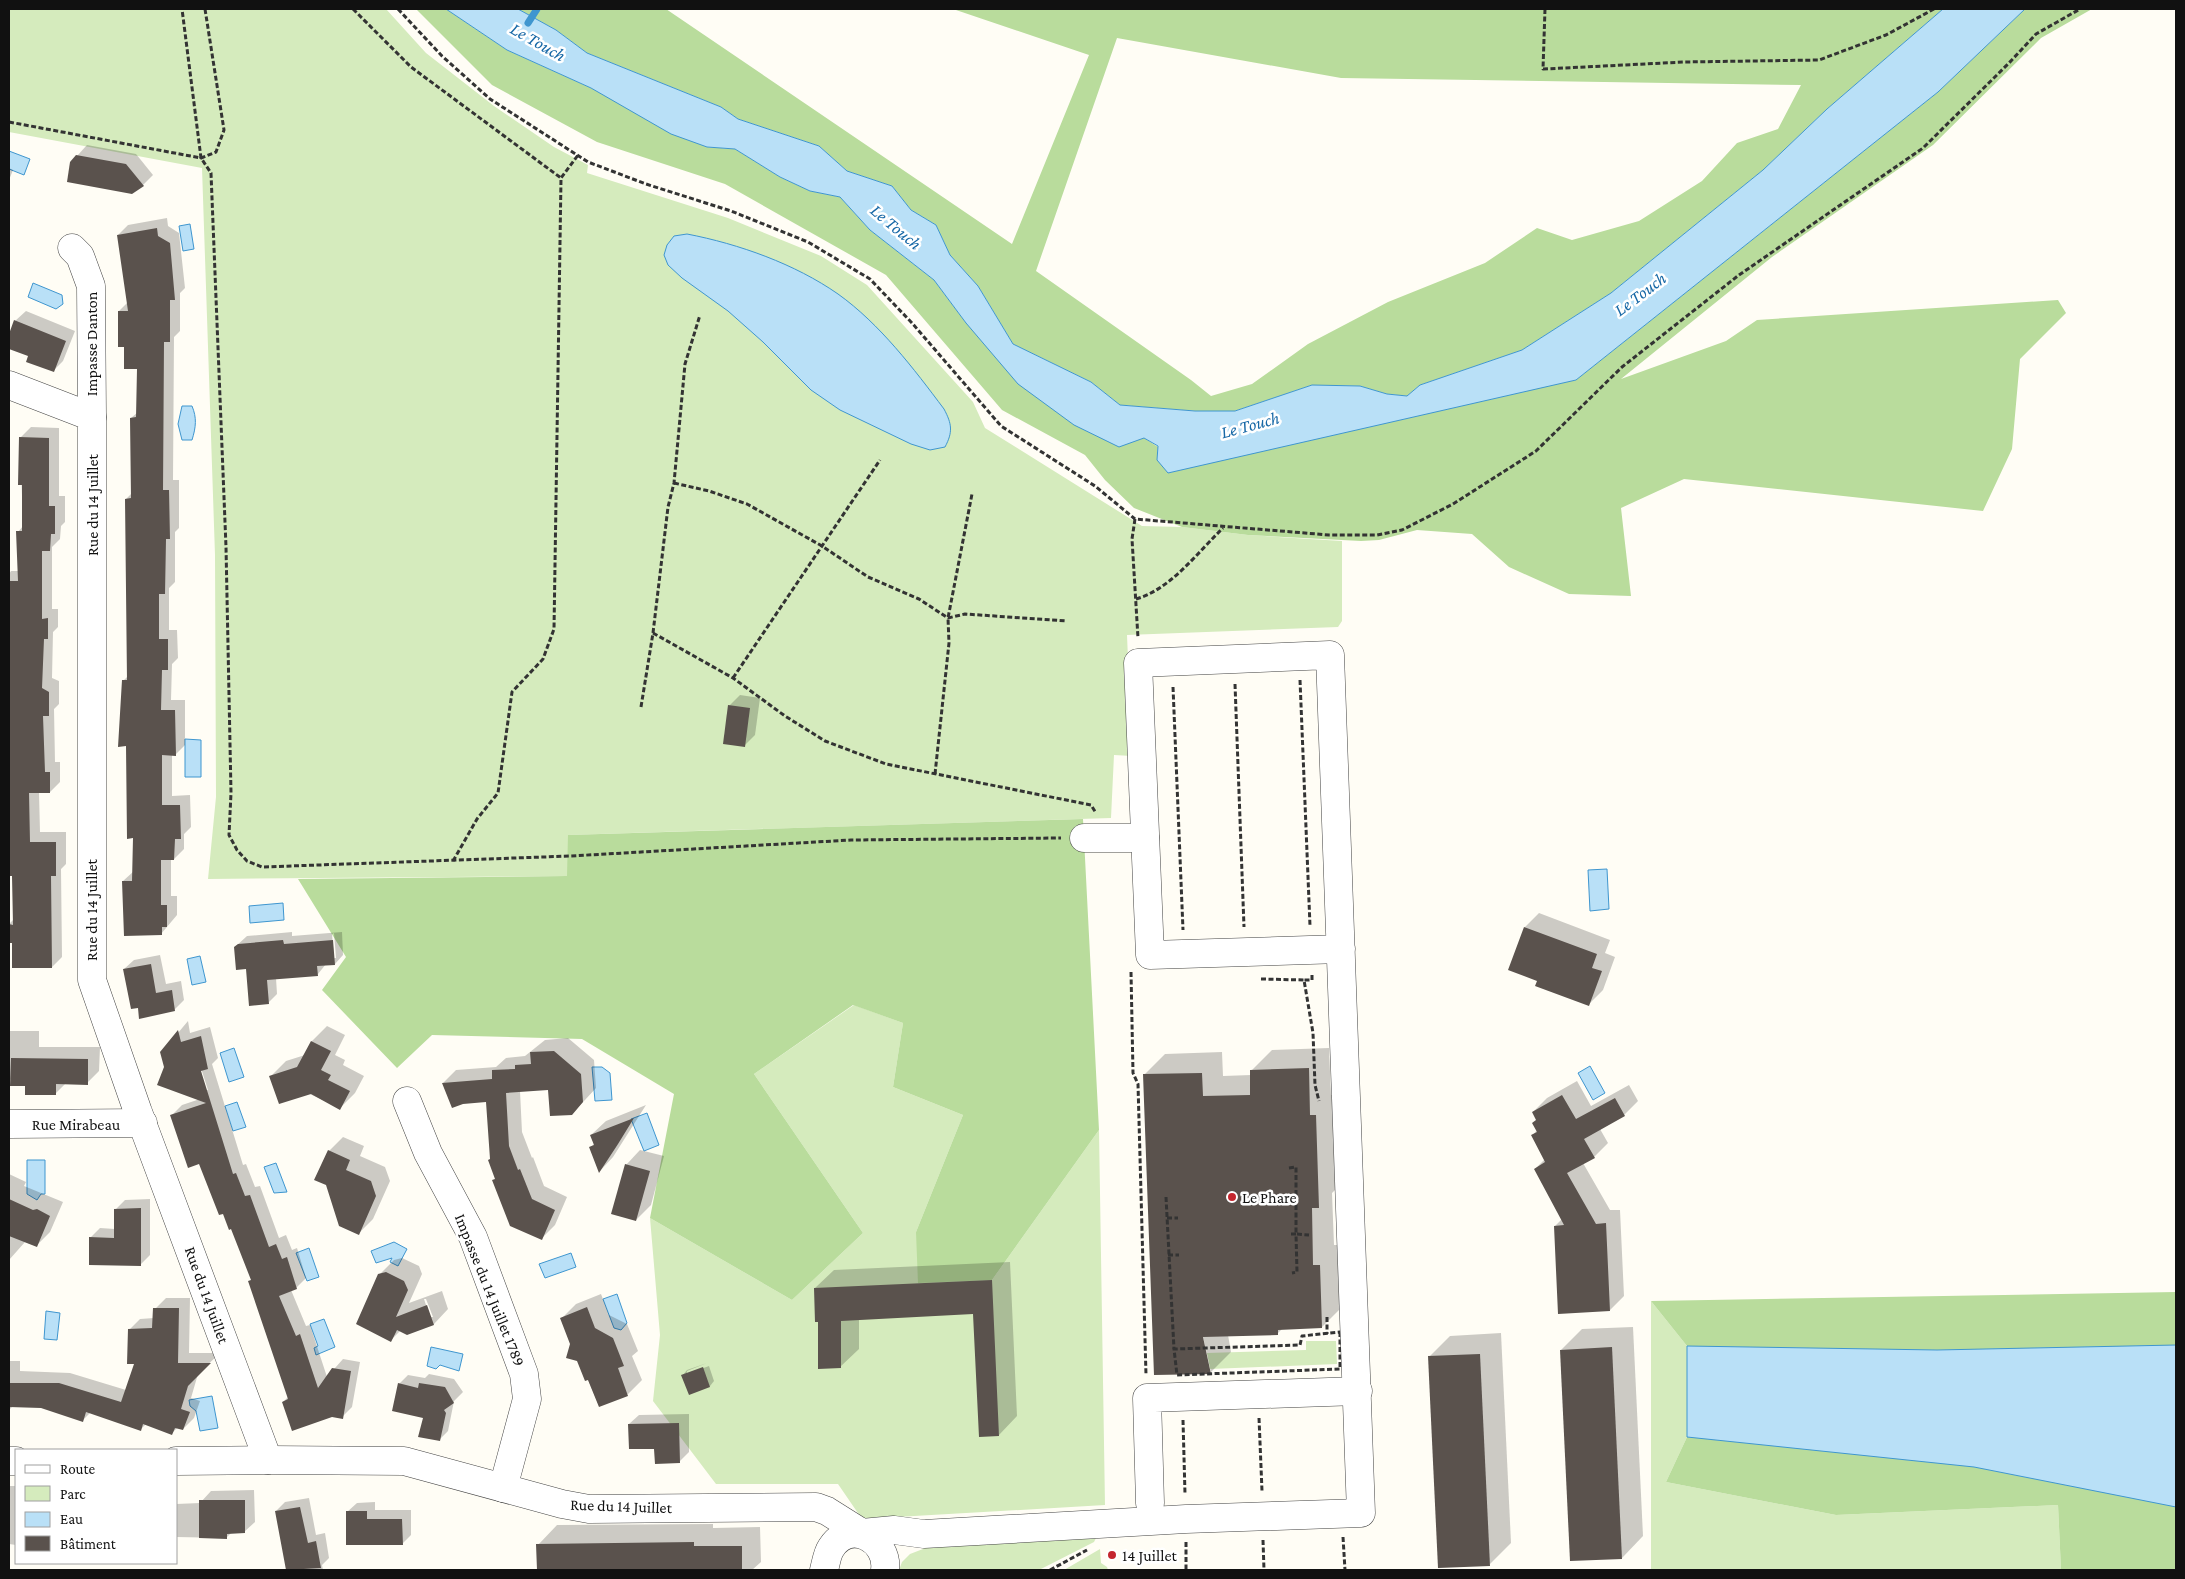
<svg xmlns="http://www.w3.org/2000/svg" width="2185" height="1579" font-family="'Crimson Pro',serif">
  <style>
    .green { fill: #d5ebbd }
    .forest { fill: #b9dc9c; fill-rule: evenodd }
    .water { fill: #b9e0f7; stroke: #3f96cf }
    .shadow { fill: #0003; fill-rule: evenodd }
    .lines { fill: none; stroke-linecap: round; stroke-linejoin: round }
    .stream { stroke: #3f96cf; stroke-width: 7 }
    .building { fill: #5a524d }
    .minor-casing { stroke: #444; stroke-width: 29 }
    .path { stroke: #333; stroke-width: 3; stroke-dasharray: 5 2.5; stroke-linecap: butt }
    .minor { stroke: #fff; stroke-width: 28 }
    .poi-dot { fill: #c4262e; stroke: #fff; stroke-width: 2 }
    .labels { text-anchor: middle; dominant-baseline: central; stroke-width: 5; stroke-linejoin: round; paint-order: stroke }
    .street-label { font-size: 16px; fill: #111; stroke: #fff }
    .poi-label { font-size: 16px; fill: #111; stroke: #fff; text-anchor: start }
    .water-label { font-size: 18px; font-style: italic; fill: #1768a6; stroke: #fff }
  </style>
  <rect width="100%" height="100%" fill="#fffdf5"/>
  <g class="green">
    <path d="M9 9H386L426 53 494 106 554 147 588 165 587 173 728 218 821 256 867 285 973 402 985 428 1142 526 1182 527 1248 535 1342 541V621L1338 627 1127 635 1132 756 1114 755 1111 818 568 835V876L208 879 216 797 215 555 202 168 9 132Z"/>
    <path d="M854 1005 903 1023 893 1087 963 1115 916 1232 992 1280 1099 1130 1105 1505 862 1519 838 1484H716L653 1401 660 1335 650 1218 792 1300 863 1233 754 1074Z"/>
    <path d="M1651 1301 1687 1346V1437L1666 1482 1836 1515 2058 1505 2061 1570H1651Z"/>
    <path d="M1306 1341H1336L1337 1364 1210 1369 1207 1353 1306 1350Z"/>
    <path d="M1096 1538 1094 1542 1039 1570H899L902 1562 910 1554 936 1544Z"/>
    <path d="M1100 1549 1101 1563 1107 1567 1108 1570H1064Z"/>
  </g>
  <g class="forest">
    <path d="M416 9H446L507 50 591 88 707 147 735 149 780 177 810 191 840 197 870 230 934 280 966 323 1158 447 1157 460 1576 380 1938 92 2025 9H2092L2041 38 1933 145 1772 257 1621 379 1726 341 1757 320 2058 300 2066 313 2020 359 2012 449 1983 511 1684 479 1621 508 1631 596 1569 594 1509 567 1472 534 1417 530 1379 540 1361 541 1248 535 1182 527 1134 508 1105 480 1085 455 1002 410 886 275 725 184 597 142 492 85Z"/>
    <path d="M518 9H666L1012 244 1089 55 953 9H1943L1827 109 1763 170 1611 293 1522 350 1420 385 1407 396 1387 394 1360 386 1312 385 1235 411H1195L1120 405 1091 382 1013 344 978 286 950 255 936 225 911 210 892 186 847 171 819 146 738 119 721 107 587 53 556 30ZM1117 38 1341 78 1801 85 1778 129 1737 143 1702 181 1639 221 1572 240 1537 228 1485 263 1388 302 1308 344 1252 384 1211 396 1191 380 1036 271Z"/>
    <path d="M1083 819 1099 1130 992 1280 918 1283 916 1232 963 1115 893 1087 903 1023 853 1005 754 1074 863 1233 792 1300 650 1218 674 1094 582 1039 432 1035 397 1068 322 990 346 957 298 879 567 876 568 835Z"/>
    <path d="M2176 1292V1570H2061L2058 1505 1836 1515 1666 1482 1687 1437V1346L1651 1301Z"/>
  </g>
  <g class="water">
    <path d="M446 9H518L556 30 587 53 721 107 738 119 819 146 847 171 892 186 911 210 936 225 950 255 978 286 1013 344 1091 382 1120 405 1195 411H1235L1312 385 1360 386 1387 394 1407 396 1420 385 1522 350 1611 293 1763 170 1827 109 1943 9H2025L1938 92 1576 380 1168 473 1157 460 1158 446 1144 438 1119 447 1074 425 1018 384 966 323 934 280 870 230 840 197 810 191 780 177 735 149 707 147 671 134 591 88 507 50Z"/>
    <path d="M9 151 30 159 24 175 9 169Z"/>
    <path d="M190 224 194 249 183 251 179 226Z"/>
    <path d="M687 234C739 244 795 264 838 294 880 324 914 369 944 409 952 424 953 432 945 447L930 450 911 444 840 410 811 390 763 342 728 311 682 278 668 265 664 255 667 245 674 236Z"/>
    <path d="M33 283 62 295 63 304 56 309 28 297Z"/>
    <path d="M182 406H192C197 418 196 427 192 440H182L178 424Z"/>
    <path d="M185 739 201 740V777H185Z"/>
    <path d="M1607 869 1609 909 1590 911 1588 870Z"/>
    <path d="M283 903 284 920 250 923 249 906Z"/>
    <path d="M200 956 206 982 192 985 187 959Z"/>
    <path d="M234 1048 244 1077 229 1082 220 1053Z"/>
    <path d="M1590 1066 1605 1093 1593 1100 1578 1073Z"/>
    <path d="M592 1067H602L610 1073 612 1100 595 1101Z"/>
    <path d="M237 1102 246 1127 233 1131 225 1106Z"/>
    <path d="M647 1113 659 1145 644 1151 631 1119Z"/>
    <path d="M27 1160H45V1194H41L37 1200 27 1194Z"/>
    <path d="M276 1163 287 1192 274 1193 264 1167Z"/>
    <path d="M394 1242 407 1249 398 1266 390 1262 392 1258 376 1263 371 1251Z"/>
    <path d="M309 1248 319 1277 307 1281 296 1253Z"/>
    <path d="M571 1253 576 1267 545 1278 539 1264Z"/>
    <path d="M617 1294 627 1323 621 1330 614 1328 603 1299Z"/>
    <path d="M46 1311 60 1313 57 1340 44 1339Z"/>
    <path d="M324 1319 335 1347 316 1355 314 1348 318 1346 310 1324Z"/>
    <path d="M2176 1345V1507L1974 1467 1687 1437V1346L1937 1350Z"/>
    <path d="M431 1347 463 1354 459 1371 440 1365 436 1369 427 1366Z"/>
    <path d="M212 1396 218 1428 200 1431 196 1411 190 1406 189 1400Z"/>
  </g>
  <g class="shadow">
    <path d="M87 145 136 154 153 175 143 185 77 156Z"/>
    <path d="M9 168 13 170 9 180Z"/>
    <path d="M167 218 168 226 179 233 185 288 180 293V331L174 337 173 480H179V528L175 532V582L169 588V630H177L178 658 172 664 171 700H185V745L175 755H172V796L190 795 191 827 184 834V849L174 859H171V896H177V915L161 934 123 881 134 871V837L123 681 128 676 126 499 132 493 131 418 138 412V367L125 346 119 311 128 302 118 235 128 225Z"/>
    <path d="M26 311 75 331 63 361 53 371 30 356 9 347V338L15 321Z"/>
    <path d="M31 427 59 428V496H65V522L61 526 60 539 52 547V609H58V627L53 632 52 678 59 681V704L54 709 55 762H60V782L50 792H39L40 832H66V864L61 869 62 957 52 967 14 941H9V924L14 919 13 875 9 874V574L11 571H19L18 532 23 526 20 438Z"/>
    <path d="M740 695 760 698 755 735 745 745 729 706Z"/>
    <path d="M1539 913 1610 940 1605 953 1615 957 1603 990 1589 1004 1539 980 1525 927Z"/>
    <path d="M292 932V936L342 932 343 955 335 964H326L318 974 276 978 277 994 268 1003 235 947 247 936ZM334 933 336 958H334L332 934Z"/>
    <path d="M160 955 166 984 181 981 184 1000 174 1010 139 1007 124 969 134 960Z"/>
    <path d="M188 1021 190 1033 210 1027 218 1058 212 1064 243 1165 246 1164 255 1187 260 1186 279 1238 286 1235 292 1250 297 1248 306 1278 296 1288 291 1290 306 1326 310 1325 327 1377 343 1359 360 1362 352 1407 342 1417 283 1402 288 1397 252 1279 232 1227 200 1163 172 1115 182 1105 200 1099 165 1067 162 1052ZM200 1065 208 1090H205L198 1066Z"/>
    <path d="M327 1026 345 1035 335 1055 345 1060 343 1065 364 1076 355 1093 340 1108 271 1076 286 1061 305 1055 312 1041Z"/>
    <path d="M9 1031H39V1047H100L99 1071 87 1083H66L55 1094 9 1079Z"/>
    <path d="M568 1038 594 1060 596 1088 585 1100 571 1114 549 1089 520 1091 522 1132 532 1158 533 1157 544 1186 567 1197 555 1225 542 1238 496 1178 491 1158 488 1101 443 1083 456 1070 496 1067 506 1058 525 1056 545 1040Z"/>
    <path d="M1329 1048 1331 1095H1336L1339 1186 1332 1193 1334 1245H1341L1343 1306 1322 1327 1283 1328 1278 1333 1228 1335 1231 1352 1211 1372 1144 1075 1165 1054 1222 1052 1223 1076 1251 1075V1071L1272 1050Z"/>
    <path d="M1577 1081 1591 1106 1629 1085 1638 1101 1624 1115 1600 1129 1608 1143 1594 1157 1583 1163 1610 1210H1620L1624 1296 1610 1310 1555 1226 1562 1219 1535 1169 1545 1159 1532 1136 1537 1130V1120L1533 1112 1547 1098Z"/>
    <path d="M646 1105 613 1157 600 1171 590 1148 594 1144 591 1135 606 1121Z"/>
    <path d="M343 1137 364 1146 360 1156 385 1167 390 1181 373 1219 359 1233 329 1151Z"/>
    <path d="M640 1150 664 1156 651 1205 636 1220 626 1165Z"/>
    <path d="M9 1174 26 1182 24 1186 63 1202 50 1232 36 1246 25 1242 9 1260Z"/>
    <path d="M150 1199V1255L140 1265 90 1238 100 1228 115 1229 116 1209 125 1200Z"/>
    <path d="M402 1258 419 1266 422 1274 409 1303 442 1291 448 1309 434 1324 407 1333 401 1330 391 1340 379 1275 394 1260ZM424 1299H426L433 1317H430Z"/>
    <path d="M1010 1262 1017 1416 999 1435 974 1313 859 1319V1349L840 1367 819 1321 815 1288 834 1270Z"/>
    <path d="M601 1294 609 1315 627 1324 638 1351 632 1356 642 1380 628 1394 599 1406 562 1318 576 1304Z"/>
    <path d="M166 1298H190L189 1353H220L198 1374 191 1398 200 1401 194 1418 183 1429 178 1427 172 1433 146 1424 140 1430 91 1412 83 1420 41 1407 13 1406 9 1410V1361H20V1371L70 1373 126 1390 136 1362 129 1330 140 1319 154 1318 155 1309Z"/>
    <path d="M1633 1327 1643 1536 1622 1558 1561 1350 1582 1329Z"/>
    <path d="M1501 1333 1511 1543 1490 1564 1429 1357 1450 1336Z"/>
    <path d="M707 1363 687 1371V1374L709 1366 714 1381 710 1386 690 1393 683 1375 687 1370Z"/>
    <path d="M429 1374 454 1379 463 1392 454 1401 448 1431 439 1440 399 1384 408 1375 425 1378Z"/>
    <path d="M689 1414V1452L679 1462 629 1424 639 1415Z"/>
    <path d="M9 1486H16V1545L9 1544Z"/>
    <path d="M254 1490 255 1522 244 1532H232L226 1538 176 1537V1504L200 1503 211 1491Z"/>
    <path d="M309 1498 316 1535 325 1533 329 1558 322 1565 323 1570H287L276 1511 285 1502Z"/>
    <path d="M375 1502V1510H411V1535L402 1544 347 1512 357 1503Z"/>
    <path d="M713 1524V1528L760 1527 761 1562 752 1570H538V1545L557 1525Z"/>
  </g>
  <g class="lines">
    <path class="stream" d="M528 23 537 9"/>
  </g>
  <g class="building">
    <path d="M76 155 126 164 144 186 132 194 67 182 70 162Z"/>
    <path d="M157 228 158 236 170 243 175 300H170V342H164L163 490H169L170 539H166L165 594H159V639H168V670H162L161 710H175L176 756 162 755V805H180L181 839H175L174 860H161V905H167V927H162V935L124 936 122 881H132L133 838 127 839 126 746 118 747 122 680H127L125 499 131 498 130 418 136 417 137 369H124V347H118V311H128L117 235Z"/>
    <path d="M14 320 66 341 54 372 26 362 28 356 9 349V334Z"/>
    <path d="M19 437 49 438V506H55V534H51L50 551H42V619L48 618V639H44L42 688 49 692V716H43L45 772H50V793H29L30 842H56V876H51L52 968H12V943H9V924L13 925 12 876H9V581H18L16 531H22V485H18Z"/>
    <path d="M728 705 750 708 745 747 723 744Z"/>
    <path d="M1524 927 1597 954 1592 968 1602 971 1589 1006 1535 986 1537 981 1508 970Z"/>
    <path d="M283 940 284 944 333 940 335 965 317 966 318 976 267 980 269 1004 249 1006 246 969 236 970 234 947 238 944Z"/>
    <path d="M151 964 156 993 172 990 175 1011 139 1019 138 1008 131 1009 123 969Z"/>
    <path d="M178 1030 181 1042 201 1036 208 1069 201 1071 233 1174 236 1173 245 1196 250 1195 269 1247 276 1244 282 1259 287 1257 297 1289 279 1296 296 1336 300 1334 318 1388 332 1368 351 1371 343 1419 332 1417 292 1431 282 1402 288 1399 248 1281 251 1280 231 1229 229 1230 223 1214 219 1215 199 1164 188 1168 170 1115 206 1103 157 1085 164 1067 160 1052Z"/>
    <path d="M311 1041 331 1051 321 1070 331 1075 328 1080 350 1091 340 1110 311 1094 279 1104 269 1076 297 1067Z"/>
    <path d="M554 1051 581 1074 583 1102 572 1115 550 1116 548 1090 506 1093 509 1146 518 1170 520 1169 532 1199 555 1210 542 1240 510 1226 492 1180 495 1179 488 1160 490 1159 486 1102 463 1104 452 1108 442 1083 492 1079V1070L515 1069V1065L531 1064 530 1052Z"/>
    <path d="M11 1058 88 1059V1085L56 1084V1095H25V1086H10Z"/>
    <path d="M1309 1068 1310 1115H1316L1319 1208H1312L1313 1265H1320L1322 1328 1278 1330V1335L1203 1337 1211 1374 1154 1375 1143 1074 1202 1073 1203 1096 1250 1095V1070Z"/>
    <path d="M1562 1095 1576 1119 1615 1098 1625 1116 1584 1139 1595 1158 1567 1173 1596 1224 1606 1223 1610 1311 1558 1314 1554 1226 1564 1225 1534 1169 1545 1162 1531 1135 1537 1132 1532 1123 1536 1120 1532 1112Z"/>
    <path d="M634 1118 618 1144 599 1173 589 1147 594 1145 590 1135Z"/>
    <path d="M328 1150 350 1160 346 1170 371 1181 376 1196 359 1235 339 1226 326 1185 314 1180Z"/>
    <path d="M625 1164 650 1171 636 1221 611 1214Z"/>
    <path d="M9 1199 33 1210 37 1209 50 1216 37 1247 9 1236Z"/>
    <path d="M141 1208V1266L89 1265V1237L114 1238V1209Z"/>
    <path d="M386 1272 404 1281 408 1290 396 1317 427 1305 434 1325 407 1335 397 1330 391 1342 356 1324 378 1274Z"/>
    <path d="M992 1280 999 1436 979 1437 973 1314 841 1321V1368L818 1369V1322H815L814 1288Z"/>
    <path d="M587 1307 595 1328 613 1338 624 1366 618 1368 628 1396 599 1407 588 1380 585 1381 577 1361 566 1358 570 1344 560 1318Z"/>
    <path d="M153 1308H179L178 1363H211L188 1386 181 1409 190 1412 183 1430 175 1428 172 1435 143 1424 141 1431 86 1412 83 1422 41 1408 9 1407V1383H59L121 1402 134 1364H127L128 1329 152 1328Z"/>
    <path d="M1612 1347 1622 1559 1570 1561 1560 1350Z"/>
    <path d="M1480 1354 1490 1566 1438 1568 1428 1356Z"/>
    <path d="M703 1367 710 1387 689 1395 681 1375Z"/>
    <path d="M398 1383 418 1388 419 1383 445 1387 454 1403 444 1410 446 1413 440 1441 418 1437 423 1418 392 1411Z"/>
    <path d="M679 1423 680 1463 655 1464 654 1449H629L628 1424Z"/>
    <path d="M199 1500H245V1533L227 1534V1539L199 1538Z"/>
    <path d="M300 1507 308 1543 316 1541 321 1568 286 1570 275 1511Z"/>
    <path d="M346 1511H367V1519H402L403 1545H346Z"/>
    <path d="M694 1542V1546H742V1570H537L536 1544Z"/>
  </g>
  <g class="lines">
    <defs>
      <g id="minor">
        <path d="M72 248 80 256 91 286 92 417"/>
        <path d="M9 385 92 417V980L138 1112 268 1460 176 1461"/>
        <path d="M1084 838H1145"/>
        <path d="M407 1101 428 1153 473 1237 524 1374 527 1399 503 1488"/>
        <path d="M9 1124 143 1123"/>
        <path d="M268 1460 404 1461 562 1504 589 1509 816 1507 827 1511 862 1533 894 1530 924 1534 1186 1519 1361 1513 1330 655 1138 663 1150 955 1341 949"/>
        <path d="M9 1461H16"/>
        <path d="M1150 1503 1147 1398 1358 1391"/>
        <path d="M824 1570C826 1563 827 1554 831 1548 850 1518 889 1540 885 1570"/>
      </g>
    </defs>
    <use href="#minor" class="minor-casing"/>
    <g class="path">
      <path d="M205 9 224 130 216 152 201 158 211 173 226 547 231 793 229 835 237 850 247 861 262 867 571 856 851 840 1061 838"/>
      <path d="M353 9 411 67 561 178"/>
      <path d="M398 9 442 56 490 99 588 162 646 184 731 211 808 242 870 279 912 323 1001 426 1095 486 1135 519 1329 535H1377L1402 530 1453 504 1536 451 1622 367 1739 275 1923 148 2009 63 2036 34 2080 9"/>
      <path d="M1545 9 1543 69 1684 62 1819 60 1886 35 1934 9"/>
      <path d="M9 122 201 158 182 9"/>
      <path d="M674 483 709 491 747 504 822 546 868 577 919 599 948 618 965 614 1067 621"/>
      <path d="M1135 519 1132 539 1138 638"/>
      <path d="M1136 599C1171 589 1197 553 1223 528"/>
      <path d="M653 633 733 678 785 716 825 741 886 764 1091 805 1096 813"/>
      <path d="M733 678 880 460"/>
      <path d="M1300 680 1310 926"/>
      <path d="M1235 684 1244 927"/>
      <path d="M1173 687 1183 930"/>
      <path d="M641 707 653 633 668 507 674 483 685 364 700 315"/>
      <path d="M935 774 949 643 948 618 972 494"/>
      <path d="M453 861 477 819 498 793 512 692 543 659 554 629 561 178 578 155"/>
      <path d="M1131 972 1133 1073 1138 1084 1146 1375"/>
      <path d="M1312 975V980H1304L1313 1033 1315 1085 1319 1101"/>
      <path d="M1261 979 1304 980"/>
      <path d="M1289 1168 1296 1167V1234L1309 1235"/>
      <path d="M1166 1197 1174 1349"/>
      <path d="M1167 1218H1178"/>
      <path d="M1291 1234H1296L1297 1272 1292 1273"/>
      <path d="M1168 1255H1179"/>
      <path d="M1327 1317V1334"/>
      <path d="M1340 1332V1369L1177 1375 1174 1349 1300 1345 1302 1336Z"/>
      <path d="M1259 1418 1262 1491"/>
      <path d="M1183 1420 1185 1494"/>
      <path d="M1343 1537 1345 1570"/>
      <path d="M1263 1540 1264 1570"/>
      <path d="M1186 1542V1570"/>
      <path d="M1050 1570 1087 1550"/>
    </g>
    <use href="#minor" class="minor"/>
  </g>
  <g class="poi-dot">
    <circle cx="1232" cy="1197" r="5"/>
    <circle cx="1112" cy="1555" r="5"/>
  </g>
  <g class="labels">
    <g class="street-label">
      <text transform="translate(91 344) rotate(-90)">Impasse Danton</text>
      <text transform="translate(92 505) rotate(-90)">Rue du 14 Juillet</text>
      <text transform="translate(91 910) rotate(-90)">Rue du 14 Juillet</text>
      <text x="76" y="1124">Rue Mirabeau</text>
      <text transform="translate(490 1290) rotate(68)">Impasse du 14 Juillet 1789</text>
      <text transform="translate(207 1295) rotate(70)">Rue du 14 Juillet</text>
      <text transform="translate(621 1506) rotate(2)">Rue du 14 Juillet</text>
    </g>
    <g class="poi-label">
      <text x="1242" y="1197">Le Phare</text>
      <text x="1122" y="1555">14 Juillet</text>
    </g>
    <g class="water-label">
      <text transform="translate(538 42) rotate(30)">Le Touch</text>
      <text transform="translate(896 227) rotate(40)">Le Touch</text>
      <text transform="translate(1640 294) rotate(-37)">Le Touch</text>
      <text transform="translate(1250 425) rotate(-15)">Le Touch</text>
    </g>
  </g>
  <rect width="2185" height="1579" fill="none" stroke="#111111" stroke-width="20"/>
  <rect x="15" y="1449" width="162" height="115" fill="#ffffff" stroke="#a0a0a0"/>
  <rect x="25" y="1465" width="25" height="8" fill="#ffffff" stroke="#a0a0a0"/>
  <text x="60" y="1474" font-size="15" fill="#111111">Route</text>
  <rect x="25" y="1486" width="25" height="15" fill="#d5ebbd" stroke="#a0a0a0"/>
  <text x="60" y="1499" font-size="15" fill="#111111">Parc</text>
  <rect x="25" y="1512" width="25" height="15" fill="#b9e0f7" stroke="#a0a0a0"/>
  <text x="60" y="1524" font-size="15" fill="#111111">Eau</text>
  <rect x="25" y="1536" width="25" height="15" fill="#5a524d" stroke="#a0a0a0"/>
  <text x="60" y="1549" font-size="15" fill="#111111">Bâtiment</text>
</svg>
